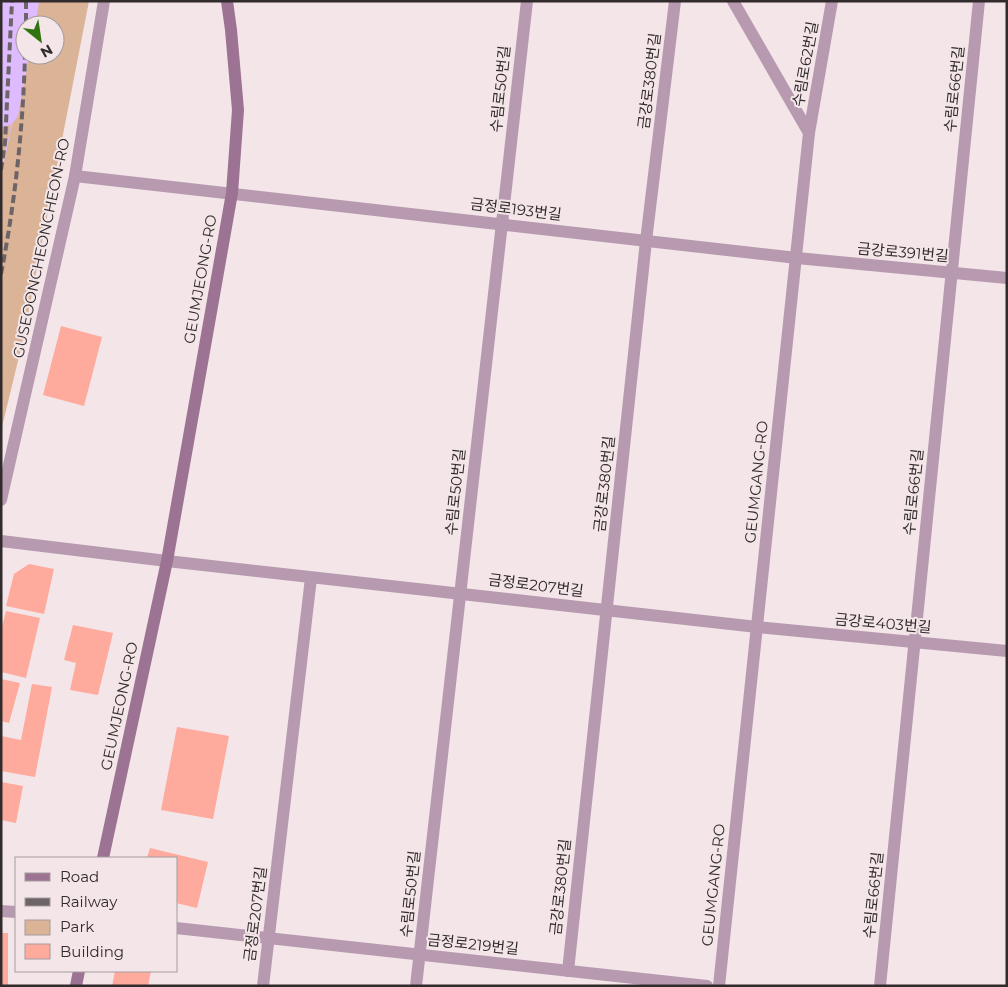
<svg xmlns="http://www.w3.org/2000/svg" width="1008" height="987" font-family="Montserrat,'Noto Sans KR',sans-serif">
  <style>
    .green { fill: #dbb397; fill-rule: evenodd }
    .water { fill: #debaff }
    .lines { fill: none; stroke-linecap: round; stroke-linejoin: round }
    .river { stroke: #debaff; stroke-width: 36 }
    .building { fill: #feaa9d }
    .minor { stroke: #b79aaf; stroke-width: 12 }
    .tertiary { stroke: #b79aaf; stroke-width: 12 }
    .secondary { stroke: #9d7393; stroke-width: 12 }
    .rail { stroke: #6c6466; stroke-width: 4; stroke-dasharray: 8 4; stroke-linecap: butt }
    .labels { text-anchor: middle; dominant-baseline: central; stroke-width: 4; stroke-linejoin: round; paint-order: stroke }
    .street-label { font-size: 15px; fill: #312b2c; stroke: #f3e5e8 }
  </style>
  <rect width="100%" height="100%" fill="#f3e5e8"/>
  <path class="green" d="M1 1H89L23 340 1 431ZM25 25H55V55H25Z"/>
  <path class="water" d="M23 1H37L33 25H25V55H27L1 176V165L10 132Z"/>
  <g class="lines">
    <path class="river" d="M1 109 21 1"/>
  </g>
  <g class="building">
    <path d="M61 326 102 337 84 406 43 395Z"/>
    <path d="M29 564 54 569 44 614 6 606 14 574Z"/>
    <path d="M6 611 40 618 26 678 1 672V631Z"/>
    <path d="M73 625 113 633 98 695 70 690 76 663 64 660Z"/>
    <path d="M1 679 20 683 9 723 1 721Z"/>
    <path d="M32 684 52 687 35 777 1 771V736L21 740Z"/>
    <path d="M177 727 229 736 213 819 161 810Z"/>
    <path d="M1 782 23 786 16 823 1 820Z"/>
    <path d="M150 848 208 862 197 908 176 903V858H147Z"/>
    <rect x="1" y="933" width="7" height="53"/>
    <path d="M115 971H151L148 986H112Z"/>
  </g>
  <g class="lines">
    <g class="minor">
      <path d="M809 133 832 1"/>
      <path d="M75 176 797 258 1007 278"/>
      <path d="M1 500 75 176 104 1"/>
      <path d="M167 561 757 627 1007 651"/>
      <path d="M1 911 16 912"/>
      <path d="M176 928 707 986"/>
      <path d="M568 971 646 241 675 1"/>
      <path d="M263 986 311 578"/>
      <path d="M416 986 527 1"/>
      <path d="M880 986 979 1"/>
    </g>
    <g class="tertiary">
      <path d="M1 541 167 561"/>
      <path d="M719 986 809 133 733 1"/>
    </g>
    <g class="secondary">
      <path d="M103 858 167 561 232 193 238 110 231 30 227 1"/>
      <path d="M76 986 79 971"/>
    </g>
    <g class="rail">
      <path d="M26 1V25"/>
      <path d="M1 170 5 143 12 1"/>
      <path d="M1 274C15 203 23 128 25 55"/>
    </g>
  </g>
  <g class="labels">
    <g class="street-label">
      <text transform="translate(805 64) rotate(-80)">수림로62번길</text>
      <text transform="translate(649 81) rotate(-83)">금강로380번길</text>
      <text transform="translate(500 89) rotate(-84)">수림로50번길</text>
      <text transform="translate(954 89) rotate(-84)">수림로66번길</text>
      <text transform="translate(516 209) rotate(7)">금정로193번길</text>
      <text transform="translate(41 248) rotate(-78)">GUSEOONCHEONCHEON-RO</text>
      <text transform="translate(903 252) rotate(5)">금강로391번길</text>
      <text transform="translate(200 279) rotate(-80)">GEUMJEONG-RO</text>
      <text transform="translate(756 482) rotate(-84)">GEUMGANG-RO</text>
      <text transform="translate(604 484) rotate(-84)">금강로380번길</text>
      <text transform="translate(455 492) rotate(-84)">수림로50번길</text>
      <text transform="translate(913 492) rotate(-84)">수림로66번길</text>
      <text transform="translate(536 585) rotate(7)">금정로207번길</text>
      <text transform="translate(883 623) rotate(5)">금강로403번길</text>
      <text transform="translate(119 706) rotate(-78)">GEUMJEONG-RO</text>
      <text transform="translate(713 885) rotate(-84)">GEUMGANG-RO</text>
      <text transform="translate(560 887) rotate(-84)">금강로380번길</text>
      <text transform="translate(410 894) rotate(-84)">수림로50번길</text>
      <text transform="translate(873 895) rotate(-84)">수림로66번길</text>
      <text transform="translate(255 914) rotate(-83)">금정로207번길</text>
      <text transform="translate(473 944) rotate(6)">금정로219번길</text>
    </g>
  </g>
  <rect width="1008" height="987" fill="none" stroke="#312b2c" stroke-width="5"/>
  <rect x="15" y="857" width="162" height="115" fill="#f3e5e8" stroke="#a59b9d"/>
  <rect x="25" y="873" width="25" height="8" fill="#9d7393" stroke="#a59b9d"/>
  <text x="60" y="882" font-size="15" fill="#312b2c">Road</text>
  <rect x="25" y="898" width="25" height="8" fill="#6c6466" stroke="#a59b9d"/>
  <text x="60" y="907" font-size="15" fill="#312b2c">Railway</text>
  <rect x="25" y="920" width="25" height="15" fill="#dbb397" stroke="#a59b9d"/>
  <text x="60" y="932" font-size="15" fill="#312b2c">Park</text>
  <rect x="25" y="944" width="25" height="15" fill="#feaa9d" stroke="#a59b9d"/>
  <text x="60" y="957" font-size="15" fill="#312b2c">Building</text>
  <g transform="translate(40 40) rotate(150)"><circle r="24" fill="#f3e5e8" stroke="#a59b9d"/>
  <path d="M0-4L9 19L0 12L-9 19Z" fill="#317310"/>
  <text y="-8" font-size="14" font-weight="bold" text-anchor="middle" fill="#312b2c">N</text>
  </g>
</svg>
